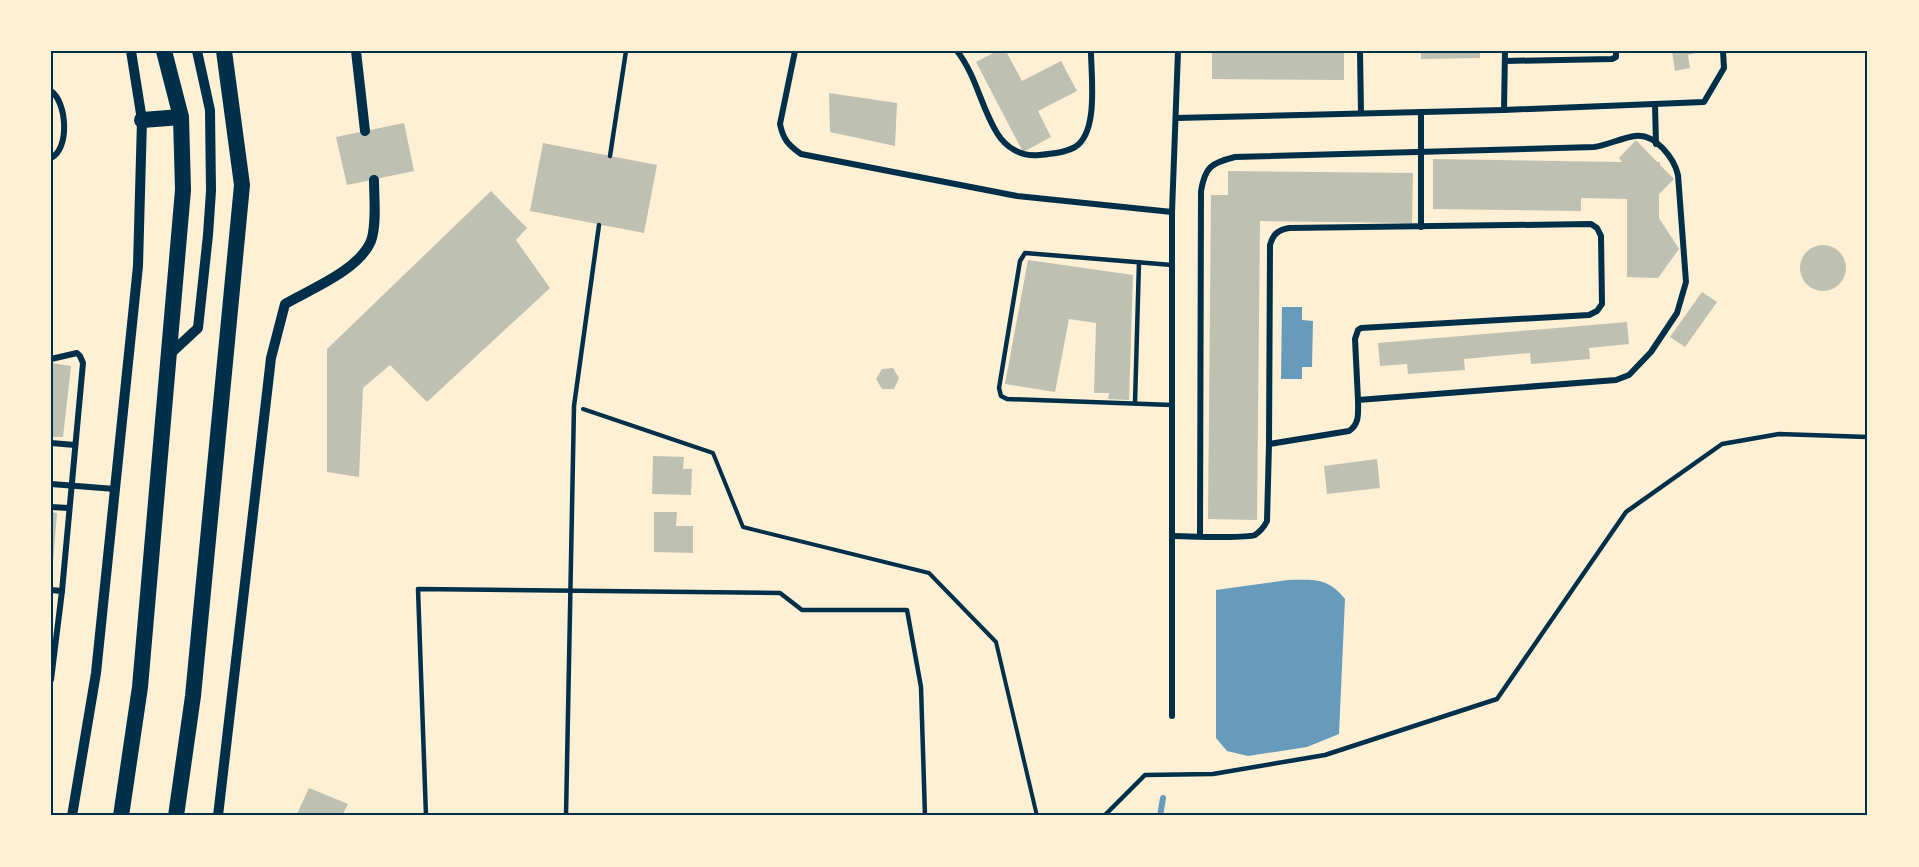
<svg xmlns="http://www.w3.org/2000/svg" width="1919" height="867" font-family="Quicksand,sans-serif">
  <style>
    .water { fill: #669bbc }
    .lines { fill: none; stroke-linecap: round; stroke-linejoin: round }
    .stream { stroke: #669bbc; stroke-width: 6 }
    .building { fill: #bec0b2 }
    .path { stroke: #003049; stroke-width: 4 }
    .service { stroke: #003049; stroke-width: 4.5 }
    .minor { stroke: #003049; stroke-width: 6 }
    .tertiary { stroke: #003049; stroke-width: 10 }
    .trunk { stroke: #003049; stroke-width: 16 }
    .neatline { fill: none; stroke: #003049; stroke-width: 2 }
  </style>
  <rect width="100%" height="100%" fill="#fdf0d5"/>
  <g class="water">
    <path d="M1282 307H1302V320L1313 321 1312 367H1302V379H1281Z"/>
    <path d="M1288 580C1314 580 1327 577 1345 599L1339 734 1307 747 1248 756 1227 751 1216 738V590Z"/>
  </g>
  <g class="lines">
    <path class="stream" d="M1160 816 1163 798"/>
  </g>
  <g class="building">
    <path d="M997 51H1006L1022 81 1061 61 1077 91 1038 111 1051 137 1023 152 976 62Z"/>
    <path d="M1212 51H1344V80L1212 79Z"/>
    <path d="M1421 51H1480V58L1421 59Z"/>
    <path d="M1672 51H1695L1696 53 1688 55 1690 68 1675 71Z"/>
    <path d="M829 93 897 103 895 146 830 132Z"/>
    <path d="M404 123 414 171 347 185 336 137Z"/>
    <path d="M1636 140 1657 162H1660V165L1674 179 1659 194V218L1679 249 1658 278 1627 277V199L1581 198V211L1433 209V159L1622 162 1619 158Z"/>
    <path d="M543 143 657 165 644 233 530 211Z"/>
    <path d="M1228 171 1413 173 1412 223 1260 221 1257 520 1208 519 1211 195H1228Z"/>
    <path d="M491 191 527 228 516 240 550 288 427 402 390 365 363 388 359 477 327 472V349Z"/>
    <circle cx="1823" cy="268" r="23"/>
    <path d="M1028 260 1133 275 1129 400 1108 399 1109 393H1094L1096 323 1069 319 1055 392 1005 384Z"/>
    <path d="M1702 292 1717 302 1685 347 1670 337Z"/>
    <path d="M1627 322 1629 344 1589 348 1590 359 1531 364 1530 353 1464 359 1465 370 1408 374 1407 364 1380 366 1378 343Z"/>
    <path d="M51 363 71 366 63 437H51Z"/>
    <path d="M893 368 899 378 894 389H882L876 379 882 369Z"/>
    <path d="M653 456 684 457 683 469H692L691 495 652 494Z"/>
    <path d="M1377 459 1380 488 1327 494 1324 466Z"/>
    <path d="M51 512 57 513 53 562H51Z"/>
    <path d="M654 512H677L676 526H693V553L654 552Z"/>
    <path d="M309 788 348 804 342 816H296Z"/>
  </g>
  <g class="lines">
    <path class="path" d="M583 409 713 453 743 527 929 573 996 642 1037 816"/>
    <g class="service">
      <path d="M610 156 626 51"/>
      <path d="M1172 265 1025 253 1020 261 999 388 1001 396 1007 399 1172 405"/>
      <path d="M1135 403 1139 262"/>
      <path d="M426 816 418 589 780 593 802 610H907L921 687 925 816"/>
      <path d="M566 816 574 406 599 225"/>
      <path d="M1104 816 1145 775 1213 774 1325 755 1497 699 1626 512 1722 444 1779 434 1868 437"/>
    </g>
    <g class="minor">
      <path d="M795 51 780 124C783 139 788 145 801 154L1017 196 1172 212"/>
      <path d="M957 51C976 75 981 107 997 133 1006 148 1022 157 1039 155 1051 154 1064 153 1075 147 1099 132 1091 76 1091 51"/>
      <path d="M1360 51 1361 113"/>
      <path d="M1505 61 1612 59 1616 57V51"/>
      <path d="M51 91C67 102 70 149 51 158"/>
      <path d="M1655 105 1656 144"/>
      <path d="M1504 110 1505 51"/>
      <path d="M1421 112V227"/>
      <path d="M1176 118 1504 110 1704 102 1724 68 1723 51"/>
      <path d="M51 359 77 353 80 356 83 363 62 591 51 680"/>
      <path d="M51 443 75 445"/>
      <path d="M1269 444 1270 245C1273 234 1278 230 1289 228L1591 224 1597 228 1601 236 1602 304 1597 311 1589 315 1361 328 1358 330 1355 339 1358 400"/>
      <path d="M51 484 115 489"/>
      <path d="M51 507 69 508"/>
      <path d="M1172 536C1187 536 1245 539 1255 535 1261 531 1264 527 1267 521L1269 444 1349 431C1360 424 1358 412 1358 400L1616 380 1629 375 1651 352 1677 313 1686 282 1678 175C1674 158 1655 133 1635 136 1621 138 1608 145 1594 147L1235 157C1211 163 1205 167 1201 191L1200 536"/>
      <path d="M51 590 62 591"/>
      <path d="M1172 716V212L1178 51"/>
    </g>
    <g class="tertiary">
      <path d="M356 51 365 131"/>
      <path d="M170 354 198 328 208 235 211 191 210 110 197 51"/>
      <path d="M72 816 96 673 138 266 142 120 131 51"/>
      <path d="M218 816 271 358 285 304C311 289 359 270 371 241 377 225 374 197 374 180"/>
    </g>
    <g class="trunk">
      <path d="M142 120 181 117"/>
      <path d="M121 816 140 687 183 190 181 117 164 51"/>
      <path d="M176 816 193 696 242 185 224 51"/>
    </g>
  </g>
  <rect width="1919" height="867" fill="none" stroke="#fdf0d5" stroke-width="105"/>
  <rect x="52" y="52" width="1814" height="762" class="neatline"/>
</svg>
